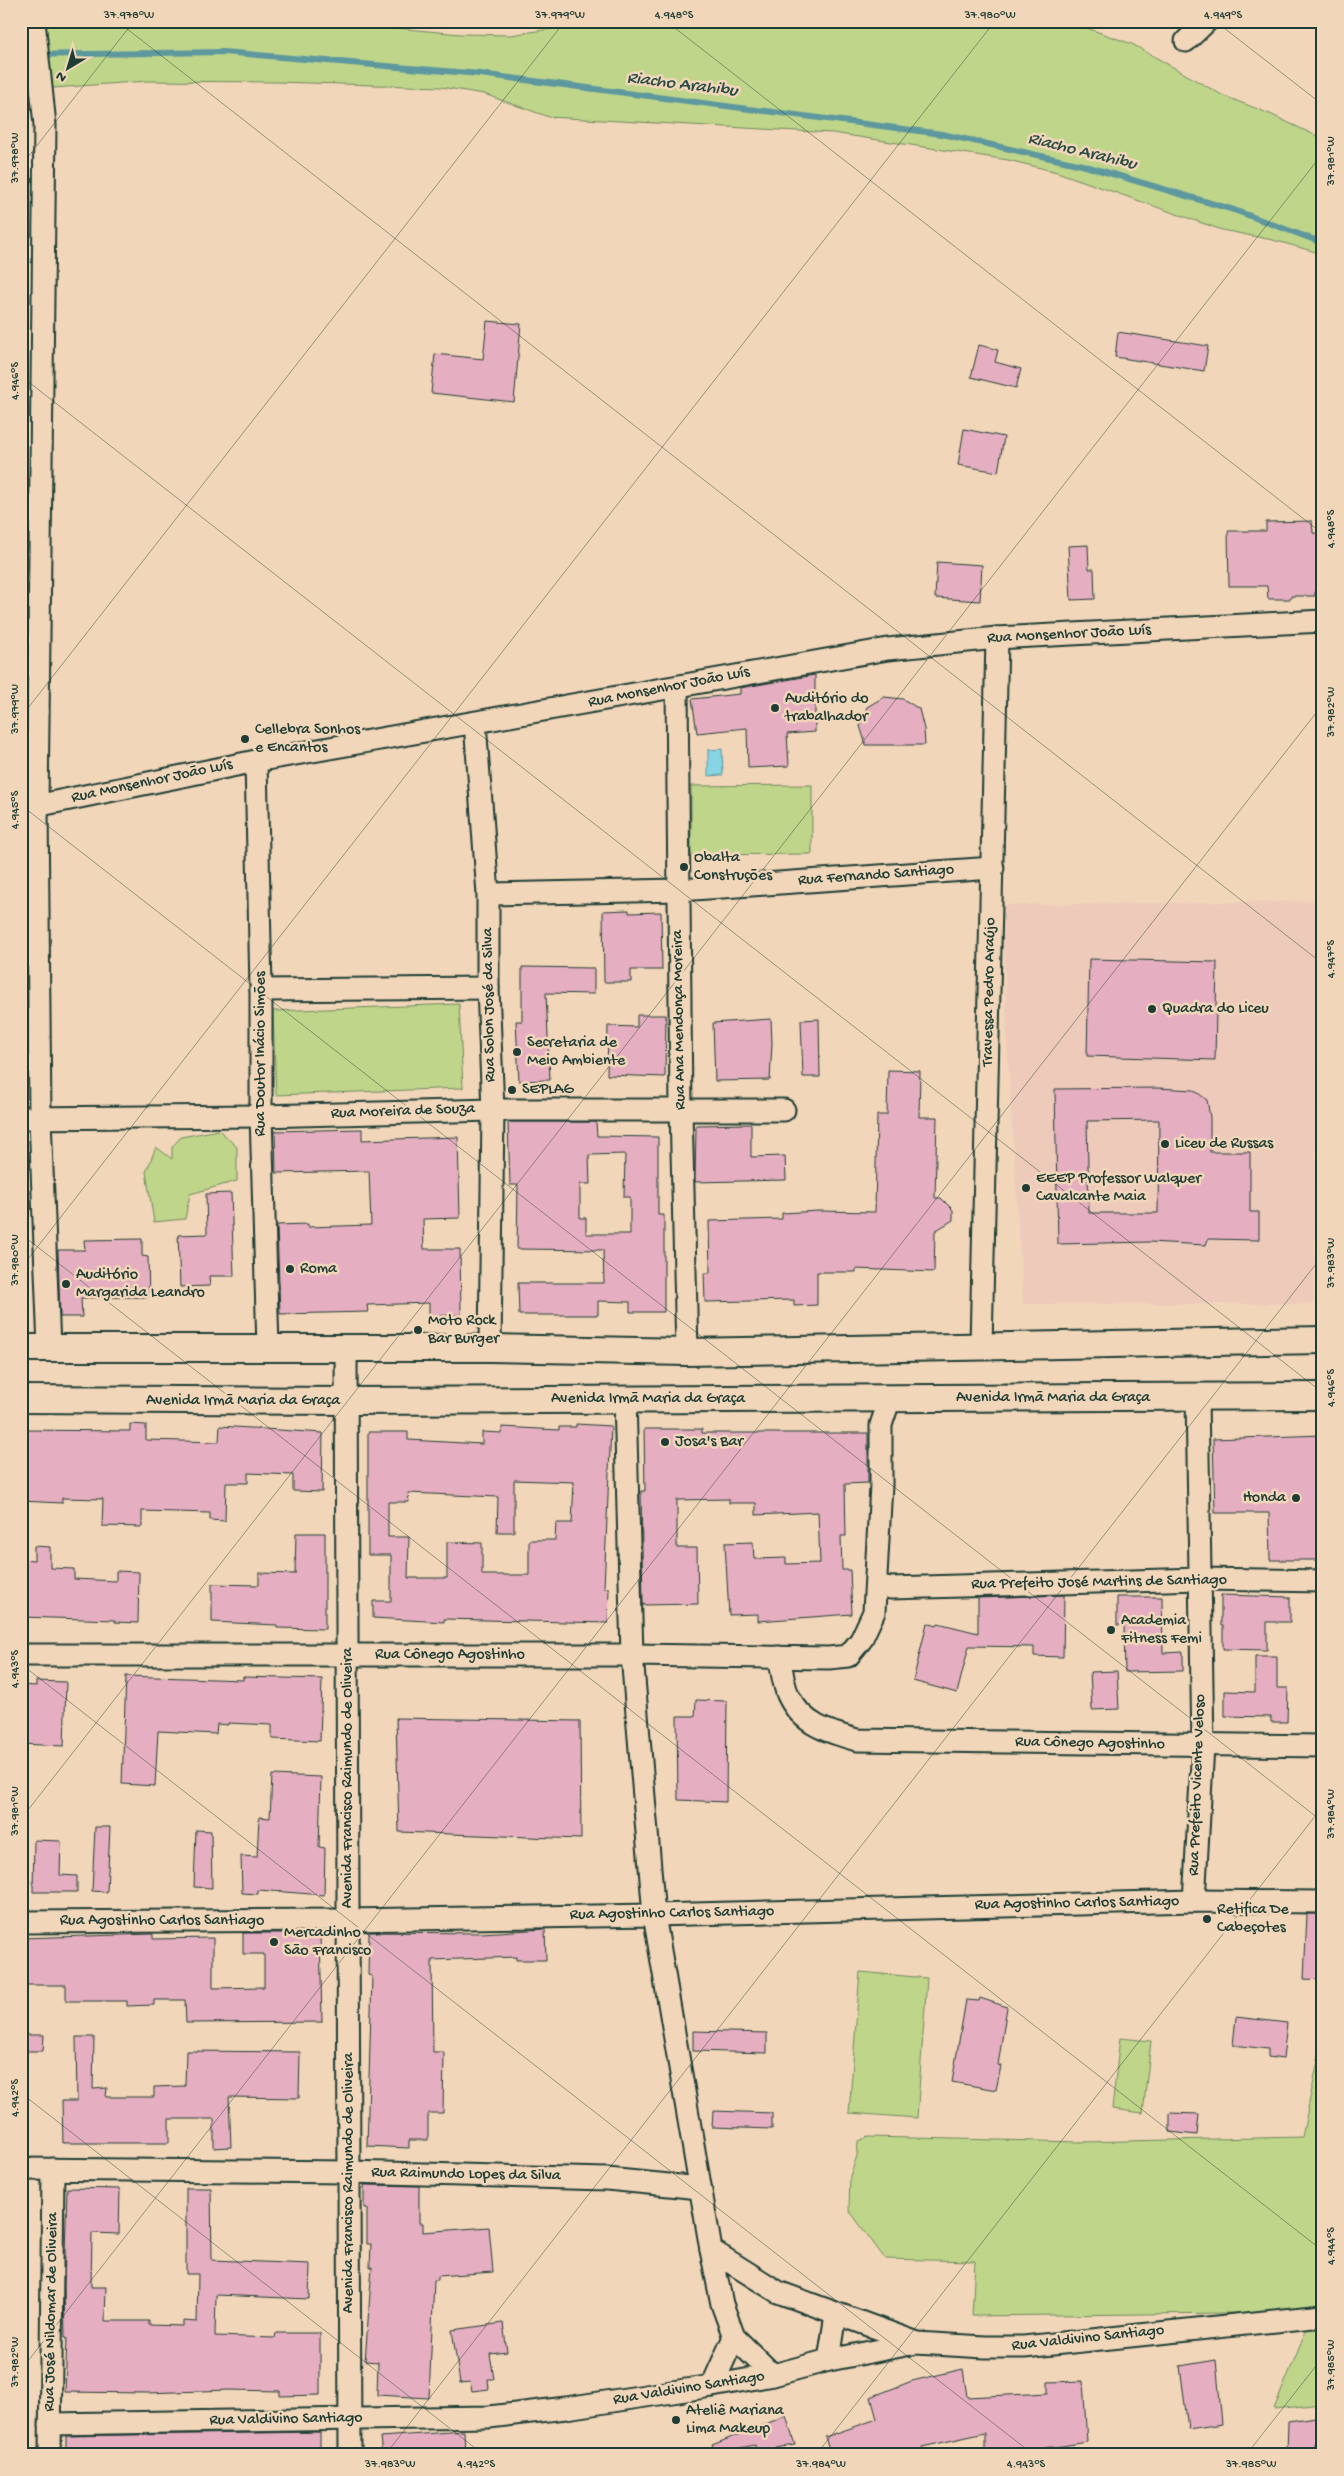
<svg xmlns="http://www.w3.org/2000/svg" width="1344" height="2476" font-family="'Gochi Hand',sans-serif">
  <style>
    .built { fill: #eecabb }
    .green { fill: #bfd58a; stroke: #6f895f }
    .water { fill: #86d4e4; stroke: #5d989e }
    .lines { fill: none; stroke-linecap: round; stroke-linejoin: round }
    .stream { stroke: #5d989e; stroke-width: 6 }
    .building { fill: #e6aec1; stroke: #1f3d34; fill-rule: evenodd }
    .minor-casing { stroke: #1f3d34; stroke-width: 25 }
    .major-casing { stroke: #1f3d34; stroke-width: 30 }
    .minor { stroke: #f2d6b9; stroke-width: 21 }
    .major { stroke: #f2d6b9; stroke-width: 26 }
    .ticks { fill: none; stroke: #1f3d34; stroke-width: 1; stroke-opacity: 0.45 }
    .poi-dot { fill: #1f3d34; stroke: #f2d6b9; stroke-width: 2 }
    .labels { text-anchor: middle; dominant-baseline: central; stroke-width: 5; stroke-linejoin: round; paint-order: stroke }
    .street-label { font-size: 16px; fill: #1f3d34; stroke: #f2d6b9 }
    .poi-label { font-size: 16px; fill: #1f3d34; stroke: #f2d6b9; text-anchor: start }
    .water-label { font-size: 18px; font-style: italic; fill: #294c46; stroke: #f2d6b9 }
    .neatline { fill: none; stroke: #1f3d34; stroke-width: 2 }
    .ticks-label { font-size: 12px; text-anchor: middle; fill: #1f3d34 }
  </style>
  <rect width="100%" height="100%" fill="#f2d6b9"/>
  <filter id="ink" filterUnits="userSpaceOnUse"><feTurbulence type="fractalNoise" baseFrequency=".02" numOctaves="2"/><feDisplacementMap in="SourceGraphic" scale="10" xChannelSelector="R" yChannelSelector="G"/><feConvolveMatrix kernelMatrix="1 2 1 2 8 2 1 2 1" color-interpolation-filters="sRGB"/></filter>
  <g filter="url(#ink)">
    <path class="built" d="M1320 901 1314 1304H1023L1007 1043 1003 905Z"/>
    <g class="green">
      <path d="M21 21H321L460 34 511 35 563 27 577 21H1040L1081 26 1132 44 1222 95 1270 114 1323 139V254L1273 240 1222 230 1057 172 1008 160 833 133 549 117 484 94 441 87 276 82 147 81 53 88 21 87Z"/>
      <path d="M812 785V854L691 855V786Z"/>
      <path d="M459 1004 463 1088 276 1095 273 1011Z"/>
      <path d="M219 1130 237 1147V1181L190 1194 185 1219 154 1222 146 1172 156 1147 172 1159V1147L181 1137Z"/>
      <path d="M860 1972 927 1978 917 2118 849 2113Z"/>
      <path d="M1323 2036V2404L1274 2409 1314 2312 972 2316 975 2261 885 2259 849 2210 850 2176 857 2156 858 2141 868 2137 1081 2142 1302 2137Z"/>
      <path d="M1120 2038 1151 2041 1143 2113 1112 2109Z"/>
    </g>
    <path class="water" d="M722 749 723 775 708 776V750Z"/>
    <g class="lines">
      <path class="stream" d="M21 55 223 52 480 74 942 134 1082 165 1234 210 1323 243"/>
    </g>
    <g class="building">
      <path d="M487 321 521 324 514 402 431 393 435 354 483 359Z"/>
      <path d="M1118 332 1208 346 1204 371 1115 357Z"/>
      <path d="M979 345 998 350 995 362 1021 369 1016 388 971 377Z"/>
      <path d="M964 429 1004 437 998 472 958 465Z"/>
      <path d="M1312 521 1313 533 1323 534V592H1315V596H1291V599H1268L1267 586H1229L1228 531H1266V522Z"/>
      <path d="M1088 545 1089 569H1094L1095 599 1071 600 1068 546Z"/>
      <path d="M937 562 982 565 980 601 935 598Z"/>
      <path d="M815 675V732L787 734 789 766 748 768 747 728 697 733 692 699 740 694V688Z"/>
      <path d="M884 697 903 699 919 709 924 729 925 745H866L860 726 867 707Z"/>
      <path d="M629 910V913L661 912 662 970H631V982H604L603 911Z"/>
      <path d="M1089 959 1217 962 1215 1060 1087 1056Z"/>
      <path d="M522 967 594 968V994L546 993 550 1080 519 1081 516 1021H522Z"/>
      <path d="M637 1015H666L665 1077 607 1075 608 1026 637 1027Z"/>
      <path d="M771 1019 772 1043 770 1080 715 1081 713 1023Z"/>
      <path d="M819 1019 820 1077H803L801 1020Z"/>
      <path d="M888 1070 920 1071 919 1117H937L935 1198H941L953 1210V1220L935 1231 934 1272 856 1269V1272H817V1305L794 1306V1300L705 1302 704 1273H710L709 1221 782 1219V1213L819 1211 875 1212 877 1115H887Z"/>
      <path d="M1158 1088 1194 1090 1207 1100 1210 1117V1152H1250V1212H1259V1240L1208 1239 1206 1245 1149 1242 1058 1244 1055 1089ZM1159 1120 1158 1213H1089L1087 1121Z"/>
      <path d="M508 1122H596L597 1136 658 1137V1215H664V1312H630V1302L598 1301V1315H519L518 1283H604L603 1250 517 1249 518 1185H510ZM625 1154 624 1197H630V1234H586V1218H580V1184H590L589 1155Z"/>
      <path d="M751 1124V1157L785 1156 786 1180 695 1182 696 1125Z"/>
      <path d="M362 1129V1140L458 1137 460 1218 423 1219 424 1249H460L461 1315 429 1316V1303L367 1305 368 1312 280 1314 277 1225 308 1224V1227L371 1225 369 1171 276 1173 275 1131Z"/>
      <path d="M231 1193 234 1276H209L210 1286 180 1287 178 1235 207 1234 206 1194Z"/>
      <path d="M142 1239V1256L148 1257 149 1297 81 1298 82 1317H60L58 1250H85L84 1240Z"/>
      <path d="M130 1424 146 1425V1440L219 1442 220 1426 323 1433 322 1492 293 1491V1475L248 1473V1483H226L225 1521 210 1520V1513L142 1511V1527L102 1526 103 1499 62 1498V1503L21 1501V1430L130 1431Z"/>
      <path d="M576 1424 611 1426 604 1588H609L608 1623 444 1619V1622L373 1618V1601H391V1555H368V1432H408V1440L482 1444V1432L502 1433V1427L559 1430V1427H576ZM514 1480 574 1482 572 1523H556L555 1540H529V1575H482V1543L447 1542V1578H408L409 1537H388V1502H409L408 1493 498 1497 497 1532H514Z"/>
      <path d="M644 1429H702V1433H868V1483L845 1484 846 1536H841L842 1570H850L852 1614 758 1621V1614L729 1615 725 1543 753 1542 754 1559 786 1558V1564L820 1563 818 1512 756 1515V1503H729V1499L677 1500V1548H697L698 1604 643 1605 641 1491H645Z"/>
      <path d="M1323 1435V1560H1270L1269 1513H1215L1213 1439Z"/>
      <path d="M296 1533H325V1629L277 1628V1625L212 1622V1584L259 1585V1573L295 1574Z"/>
      <path d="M34 1546 50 1547V1568L74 1569V1579L116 1581V1571L139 1572 138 1623 115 1622V1620L21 1617V1559L34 1560Z"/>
      <path d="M1064 1595 1063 1657 1034 1656V1647L969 1646 957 1693 913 1681 927 1623 937 1626 938 1623 978 1633V1598Z"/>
      <path d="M1221 1595 1290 1597V1622H1267V1650L1223 1649V1626H1221Z"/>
      <path d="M1117 1597H1162L1163 1653 1183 1652V1671L1125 1672 1124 1625H1117Z"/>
      <path d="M1255 1656H1277V1688H1288L1287 1722H1271V1717L1225 1716V1691L1255 1692Z"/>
      <path d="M1117 1671 1119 1709 1092 1710 1090 1672Z"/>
      <path d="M126 1676 243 1680V1677L322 1679 320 1741 272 1739V1725L228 1723V1725L217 1724 216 1734 158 1731 155 1786 122 1784Z"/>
      <path d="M36 1681 66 1682 64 1746 21 1744V1685L36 1686Z"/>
      <path d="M696 1700 727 1701 726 1802 678 1800 677 1716H695Z"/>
      <path d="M396 1718 580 1721 581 1839 399 1832Z"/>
      <path d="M272 1775 321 1777 319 1847 325 1848 324 1895 258 1890V1894L242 1893 241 1856 257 1857 259 1817 270 1818Z"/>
      <path d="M95 1827H110L107 1892 92 1891Z"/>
      <path d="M196 1830 211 1831 212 1888 194 1887Z"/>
      <path d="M34 1840 61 1841 60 1875 77 1876V1892H33Z"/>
      <path d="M1307 1914H1323V1980L1304 1979Z"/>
      <path d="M545 1929 546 1960H516V1957L432 1960 433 2052H444L443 2113H428V2140H409V2148L367 2146 372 1976 368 1975 369 1932 482 1933Z"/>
      <path d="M243 1933H320L322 2022 186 2023 185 2000H154V2005L127 2006V2001H66V1985H21V1938L153 1934V1939L213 1938V1988L264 1987V1954H243Z"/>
      <path d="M980 1998 1007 2007 998 2065 1001 2066 996 2090 952 2082 966 2000 979 2001Z"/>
      <path d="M1236 2017 1287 2023 1283 2059 1268 2057V2049L1233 2045Z"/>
      <path d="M693 2031 767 2033V2053L693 2051Z"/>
      <path d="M21 2035H44L43 2051H21Z"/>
      <path d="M76 2037H94L93 2089 107 2088 106 2097H154V2087L185 2086 186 2051 300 2052 299 2098 229 2097 231 2147 214 2148V2119H169V2143H63L62 2101H77Z"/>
      <path d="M713 2111 772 2113V2129L712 2127Z"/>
      <path d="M1170 2113 1199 2114 1197 2135 1170 2132Z"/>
      <path d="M364 2185 419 2186V2223H423V2232L489 2227 493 2272 438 2276V2280H434L429 2398 377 2395 378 2362 365 2361 372 2267H370L371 2244H367V2208H364Z"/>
      <path d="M67 2188 120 2189 119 2234 92 2233 91 2287H106L105 2321H149V2325L183 2326V2321L197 2322 198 2274H186V2188H211L212 2260 310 2264 309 2299 216 2295 215 2336 275 2338 276 2333H320V2395L280 2396V2391L228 2390 148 2393 65 2392 67 2337H65L64 2286Z"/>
      <path d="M503 2323 507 2352 490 2354 494 2379H488L489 2389 472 2391 470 2382 460 2383 452 2330Z"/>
      <path d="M1216 2360 1222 2424 1188 2429 1180 2366Z"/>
      <path d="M963 2369 967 2397 1048 2393V2382L1083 2381 1087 2442 1056 2447 985 2450V2433L922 2447 924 2455H831L825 2437 877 2419 871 2397 912 2381Z"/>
      <path d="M786 2416 795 2445 756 2451 755 2445 715 2453 712 2445Z"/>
      <path d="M1323 2416V2442L1315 2443 1316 2451 1287 2453 1288 2421Z"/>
      <path d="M464 2431 465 2455H382L380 2437Z"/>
      <path d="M320 2432V2455H66V2436Z"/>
    </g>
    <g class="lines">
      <defs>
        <g id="minor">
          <path d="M34 21 45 125 37 806 40 1118 49 1348"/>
          <path d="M1186 41 1207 21"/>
          <path d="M677 687 681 1110 687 1352"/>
          <path d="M475 723 488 894V988L493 1110 490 1348"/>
          <path d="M256 761 261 990V1116L268 1347"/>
          <path d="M21 809 256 761 888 649 997 638 1323 621"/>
          <path d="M488 894 679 890 993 868"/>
          <path d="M261 990 488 988"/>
          <path d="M21 1118 261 1116 493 1110H784"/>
          <path d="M981 1346 997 638"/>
          <path d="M346 1349 350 2455"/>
          <path d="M625 1399 632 1655 654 1915 711 2250 722 2304 734 2337 773 2375"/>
          <path d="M876 1585 891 1588 1200 1579 1323 1581"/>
          <path d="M21 1655H632L829 1658 848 1656 861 1640 874 1612 881 1485V1425L890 1398"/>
          <path d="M779 1657C782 1669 783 1684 788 1695 802 1725 828 1732 857 1740L1323 1746"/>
          <path d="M1194 1901 1203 1746 1197 1398"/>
          <path d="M21 1922 347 1920 654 1915 1194 1901 1323 1902"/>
          <path d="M21 2169 349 2172 607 2179 700 2188"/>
          <path d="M711 2250 778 2292 915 2342"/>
          <path d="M829 2360 836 2314"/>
          <path d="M712 2386 734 2337"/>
          <path d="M50 2424 489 2417 566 2408 712 2386 773 2375 829 2360 916 2343 985 2347H1024L1323 2316"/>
          <path d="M50 2455 53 2169"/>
        </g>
        <g id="major">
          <path d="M21 1348H490L687 1352 1323 1340"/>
          <path d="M21 1399 348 1401 1323 1396"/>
        </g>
      </defs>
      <use href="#minor" class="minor-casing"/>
      <use href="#major" class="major-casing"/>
      <use href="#minor" class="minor"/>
      <use href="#major" class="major"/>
    </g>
  </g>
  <path class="ticks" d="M117 21 1323 964M666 21 1323 534M1215 21 1323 105M21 166 134 21M21 376 1323 1393M21 717 565 21M21 805 1323 1822M21 1234 1323 2251M21 1268 995 21M21 1664 1034 2455M21 1819 1323 153M21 2093 484 2455M21 2370 1323 704M385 2455 1323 1255M816 2455 1323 1806M1246 2455 1323 2357"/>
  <g class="poi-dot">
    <circle cx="775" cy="708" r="5"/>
    <circle cx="245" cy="739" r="5"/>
    <circle cx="684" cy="867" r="5"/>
    <circle cx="1152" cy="1009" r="5"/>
    <circle cx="517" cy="1052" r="5"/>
    <circle cx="512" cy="1090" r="5"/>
    <circle cx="1165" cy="1144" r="5"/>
    <circle cx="1026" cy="1188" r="5"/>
    <circle cx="290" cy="1269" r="5"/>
    <circle cx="66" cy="1284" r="5"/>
    <circle cx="418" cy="1330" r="5"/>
    <circle cx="665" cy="1442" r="5"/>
    <circle cx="1296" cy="1498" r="5"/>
    <circle cx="1111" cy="1630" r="5"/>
    <circle cx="1207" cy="1919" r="5"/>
    <circle cx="274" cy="1942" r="5"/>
    <circle cx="676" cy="2420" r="5"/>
  </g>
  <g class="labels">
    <g class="street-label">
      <text transform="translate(1069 635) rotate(-3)">Rua Monsenhor João Luís</text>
      <text transform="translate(669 688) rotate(-11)">Rua Monsenhor João Luís</text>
      <text transform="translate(152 782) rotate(-12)">Rua Monsenhor João Luís</text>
      <text transform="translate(876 876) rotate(-4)">Rua Fernando Santiago</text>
      <text transform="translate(990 992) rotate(-89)">Travessa Pedro Araújo</text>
      <text transform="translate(490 1005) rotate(-91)">Rua Solon José da Silva</text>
      <text transform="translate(680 1020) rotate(-91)">Rua Ana Mendonça Moreira</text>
      <text transform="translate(261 1054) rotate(-90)">Rua Doutor Inácio Simões</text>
      <text transform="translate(403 1112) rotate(-2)">Rua Moreira de Souza</text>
      <text x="1053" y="1398">Avenida Irmã Maria da Graça</text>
      <text x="648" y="1399">Avenida Irmã Maria da Graça</text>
      <text x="243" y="1401">Avenida Irmã Maria da Graça</text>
      <text transform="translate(1099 1583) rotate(-1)">Rua Prefeito José Martins de Santiago</text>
      <text x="450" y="1655">Rua Cônego Agostinho</text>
      <text transform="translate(1090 1744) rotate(1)">Rua Cônego Agostinho</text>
      <text transform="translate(348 1778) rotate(-90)">Avenida Francisco Raimundo de Oliveira</text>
      <text transform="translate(1198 1785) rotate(-88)">Rua Prefeito Vicente Veloso</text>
      <text transform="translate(1077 1904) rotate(-1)">Rua Agostinho Carlos Santiago</text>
      <text transform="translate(672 1914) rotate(-1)">Rua Agostinho Carlos Santiago</text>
      <text x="162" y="1921">Rua Agostinho Carlos Santiago</text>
      <text transform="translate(466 2175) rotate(1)">Rua Raimundo Lopes da Silva</text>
      <text transform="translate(349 2183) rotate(-90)">Avenida Francisco Raimundo de Oliveira</text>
      <text transform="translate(52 2312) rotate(-89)">Rua José Nildomar de Oliveira</text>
      <text transform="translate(1088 2339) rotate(-6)">Rua Valdivino Santiago</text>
      <text transform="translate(689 2389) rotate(-9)">Rua Valdivino Santiago</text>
      <text transform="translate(286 2420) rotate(-1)">Rua Valdivino Santiago</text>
    </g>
    <g class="poi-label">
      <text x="785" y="699">Auditório do<tspan x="785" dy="18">trabalhador</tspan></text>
      <text x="255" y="730">Cellebra Sonhos<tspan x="255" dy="18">e Encantos</tspan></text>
      <text x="694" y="858">Obalta<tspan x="694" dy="18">Construções</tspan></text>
      <text x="1162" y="1009">Quadra do Liceu</text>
      <text x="527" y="1043">Secretaria de<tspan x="527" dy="18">Meio Ambiente</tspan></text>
      <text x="522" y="1090">SEPLAG</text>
      <text x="1175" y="1144">Liceu de Russas</text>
      <text x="1036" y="1179">EEEP Professor Walquer<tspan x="1036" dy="18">Cavalcante Maia</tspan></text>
      <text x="300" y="1269">Roma</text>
      <text x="76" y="1275">Auditório<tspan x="76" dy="18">Margarida Leandro</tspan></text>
      <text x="428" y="1321">Moto Rock<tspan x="428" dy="18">Bar Burger</tspan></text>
      <text x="675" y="1442">Josa's Bar</text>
      <text x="1286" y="1498" text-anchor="end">Honda</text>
      <text x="1121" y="1621">Academia<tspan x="1121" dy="18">Fitness Femi</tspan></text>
      <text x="1217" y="1910">Retifica De<tspan x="1217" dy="18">Cabeçotes</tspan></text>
      <text x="284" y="1933">Mercadinho<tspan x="284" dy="18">São Francisco</tspan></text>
      <text x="686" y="2411">Ateliê Mariana<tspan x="686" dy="18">Lima Makeup</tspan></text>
    </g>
    <g class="water-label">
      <text transform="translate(682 85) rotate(7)">Riacho Arahibu</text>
      <text transform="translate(1082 152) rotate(14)">Riacho Arahibu</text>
    </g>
  </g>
  <rect width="1344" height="2476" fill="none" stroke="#f2d6b9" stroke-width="55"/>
  <g transform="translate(68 68) rotate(218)" stroke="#f2d6b9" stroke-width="4" paint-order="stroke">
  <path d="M0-4L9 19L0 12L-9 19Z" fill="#1f3d34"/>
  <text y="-8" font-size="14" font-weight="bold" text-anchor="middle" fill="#1f3d34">N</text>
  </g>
  <rect x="28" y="28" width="1288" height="2420" class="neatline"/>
  <g class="ticks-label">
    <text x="129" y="18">37.978°W</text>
    <text x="560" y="18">37.979°W</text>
    <text x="674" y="18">4.948°S</text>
    <text x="990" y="18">37.980°W</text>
    <text x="1223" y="18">4.949°S</text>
    <text transform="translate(14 158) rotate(-90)" y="4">37.978°W</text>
    <text transform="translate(1330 161) rotate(-90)" y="4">37.981°W</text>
    <text transform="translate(14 381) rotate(-90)" y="4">4.946°S</text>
    <text transform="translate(1330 529) rotate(-90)" y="4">4.948°S</text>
    <text transform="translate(14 709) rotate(-90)" y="4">37.979°W</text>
    <text transform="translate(1330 712) rotate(-90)" y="4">37.982°W</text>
    <text transform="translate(14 810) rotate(-90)" y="4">4.945°S</text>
    <text transform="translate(1330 959) rotate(-90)" y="4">4.947°S</text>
    <text transform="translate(14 1260) rotate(-90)" y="4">37.980°W</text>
    <text transform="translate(1330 1263) rotate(-90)" y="4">37.983°W</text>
    <text transform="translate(1330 1388) rotate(-90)" y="4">4.946°S</text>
    <text transform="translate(14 1669) rotate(-90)" y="4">4.943°S</text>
    <text transform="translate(14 1811) rotate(-90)" y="4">37.981°W</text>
    <text transform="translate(1330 1814) rotate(-90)" y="4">37.984°W</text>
    <text transform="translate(14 2098) rotate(-90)" y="4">4.942°S</text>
    <text transform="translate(1330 2246) rotate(-90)" y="4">4.944°S</text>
    <text transform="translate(14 2362) rotate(-90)" y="4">37.982°W</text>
    <text transform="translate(1330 2365) rotate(-90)" y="4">37.985°W</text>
    <text x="390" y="2467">37.983°W</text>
    <text x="476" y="2467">4.942°S</text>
    <text x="821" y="2467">37.984°W</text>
    <text x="1026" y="2467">4.943°S</text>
    <text x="1251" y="2467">37.985°W</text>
  </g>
</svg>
